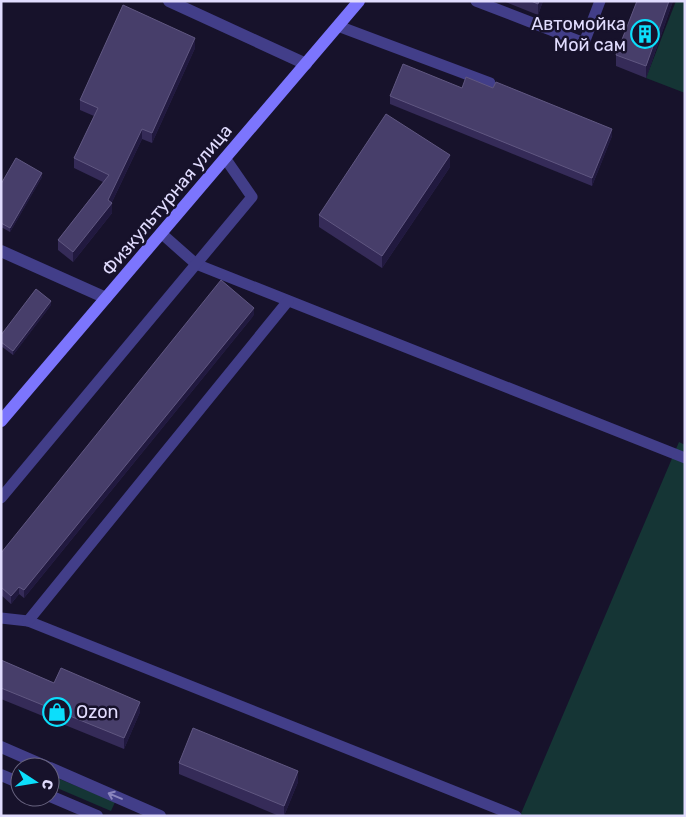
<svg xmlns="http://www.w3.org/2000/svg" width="686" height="817" font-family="Rubik,sans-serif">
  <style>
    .green { fill: #153535 }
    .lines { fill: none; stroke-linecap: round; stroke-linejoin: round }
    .service { stroke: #423e89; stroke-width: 11 }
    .minor { stroke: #423e89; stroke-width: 12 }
    .tertiary { stroke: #423e89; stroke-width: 12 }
    .secondary { stroke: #7c75fd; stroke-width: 12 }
    .wall { fill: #352b58 }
    .shaded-wall { fill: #21193f }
    .building { fill: #473e6a; stroke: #605781 }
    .oneway { stroke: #8a85be }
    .labels { text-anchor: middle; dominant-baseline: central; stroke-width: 5; stroke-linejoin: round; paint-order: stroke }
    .poi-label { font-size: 18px; fill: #e1dcfe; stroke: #17122b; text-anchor: end }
    .street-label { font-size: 18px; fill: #e1dcfe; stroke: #17122b }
  </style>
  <rect width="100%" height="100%" fill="#17122b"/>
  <g class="green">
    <path d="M676 1H685V93L646 78Z"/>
    <path d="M679 442 685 445V816H520Z"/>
    <path d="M50 775 115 802 111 811 50 785Z"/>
  </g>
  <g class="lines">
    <g class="service">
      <path d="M476 1 584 43 600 1"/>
      <path d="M338 26 490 83"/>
      <path d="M161 233 196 264 685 458"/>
      <path d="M1 498 252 197 225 158"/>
      <path d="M1 618 28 621 516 816"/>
      <path d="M28 621 288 301"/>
    </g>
    <g class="minor">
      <path d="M169 1 306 64"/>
      <path d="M1 251 106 298"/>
    </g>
    <g class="tertiary">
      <path d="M1 747 47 767"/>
      <path d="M50 768 160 816"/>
      <path d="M1 775 20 783"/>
      <path d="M50 796 97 816"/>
    </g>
    <path class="secondary" d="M1 421 359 1"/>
  </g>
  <g class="wall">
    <path d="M503 1H543L538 15Z"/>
    <path d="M637 1H673L646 78 616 66V55Z"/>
    <path d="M195 48 152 143 142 139 112 202V213L73 262 58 250V240L103 182 74 168V158L94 116 80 110V100Z"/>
    <path d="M462 88 612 136 592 186 390 104V96Z"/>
    <path d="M450 167 382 268 319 227V215Z"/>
    <path d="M42 177 10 232 1 227V184Z"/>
    <path d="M51 305 13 355 1 346V335Z"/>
    <path d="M254 315 24 598 19 594 11 604 1 595V553Z"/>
    <path d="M1 660 54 683 140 712 124 749 1 699Z"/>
    <path d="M179 763 298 782 284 816H279L179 774Z"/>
  </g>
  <g class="shaded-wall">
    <path d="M539 1H543L538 15V4Z"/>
    <path d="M669 1H673L646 78V66Z"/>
    <path d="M195 38V48L152 143V133Z"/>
    <path d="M142 129V139L111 204 112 203V213L73 262V252Z"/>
    <path d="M612 129V136L592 186V178Z"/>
    <path d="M450 155V167L382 268V256Z"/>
    <path d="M42 173V177L10 232V228Z"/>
    <path d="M51 301V305L13 355V351Z"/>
    <path d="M254 308V315L24 598V590Z"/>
    <path d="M19 587V594L11 604V596Z"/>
    <path d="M140 702V712L124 749V738Z"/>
    <path d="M298 771V782L284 816V806Z"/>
  </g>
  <g class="building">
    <path d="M531 1H539L538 4Z"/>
    <path d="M637 1H669L646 66 616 55Z"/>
    <path d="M123 5 195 38 152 133 142 129 108 200 112 203 73 252 58 240 109 175 74 158 98 108 80 100Z"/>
    <path d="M403 64 462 88 466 77 493 88 496 82 612 129 592 178 390 96Z"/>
    <path d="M386 114 450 155 382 256 319 215Z"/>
    <path d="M16 158 42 173 10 228 1 223V184Z"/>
    <path d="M221 280 254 308 24 590 19 587 11 596 1 587V553Z"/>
    <path d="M36 289 51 301 13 351 1 342V335Z"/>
    <path d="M1 660 54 683 61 668 140 702 124 738 1 688Z"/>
    <path d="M193 728 298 771 284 806 179 763Z"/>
  </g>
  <defs><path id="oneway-shaft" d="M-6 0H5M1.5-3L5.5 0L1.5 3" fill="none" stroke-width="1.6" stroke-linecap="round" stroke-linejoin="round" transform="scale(1.25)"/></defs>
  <use class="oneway" href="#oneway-shaft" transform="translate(115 796) rotate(-157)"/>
  <defs>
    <symbol id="building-ring" viewBox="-11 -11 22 22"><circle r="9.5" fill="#17122b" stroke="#0cdefb" stroke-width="1.5"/><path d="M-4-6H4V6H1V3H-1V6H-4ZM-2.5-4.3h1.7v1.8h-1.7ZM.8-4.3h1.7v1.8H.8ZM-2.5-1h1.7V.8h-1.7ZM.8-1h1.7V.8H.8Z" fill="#0cdefb"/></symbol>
    <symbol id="shop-ring" viewBox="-11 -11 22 22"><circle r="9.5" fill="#17122b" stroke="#0cdefb" stroke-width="1.5"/><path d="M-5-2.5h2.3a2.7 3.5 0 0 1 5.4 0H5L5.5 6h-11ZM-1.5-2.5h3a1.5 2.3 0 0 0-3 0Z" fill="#0cdefb"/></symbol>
  </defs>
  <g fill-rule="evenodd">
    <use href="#building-ring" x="629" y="18" width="32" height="32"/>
    <use href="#shop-ring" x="41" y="696" width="32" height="32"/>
  </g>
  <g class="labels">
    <g class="poi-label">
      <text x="626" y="24">Автомойка<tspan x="626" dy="21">Мой сам</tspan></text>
      <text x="76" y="712" text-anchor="start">Ozon</text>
    </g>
    <g class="street-label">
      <text transform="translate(167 200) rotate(-50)">Физкультурная улица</text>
    </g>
  </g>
  <rect width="686" height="817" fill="none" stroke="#e1dcfe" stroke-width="5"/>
  <g transform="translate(35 782) rotate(102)"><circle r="24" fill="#17122b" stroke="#68637f"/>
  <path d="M0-4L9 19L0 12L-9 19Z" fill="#0cdefb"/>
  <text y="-8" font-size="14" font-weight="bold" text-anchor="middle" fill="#e1dcfe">С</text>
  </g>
</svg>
